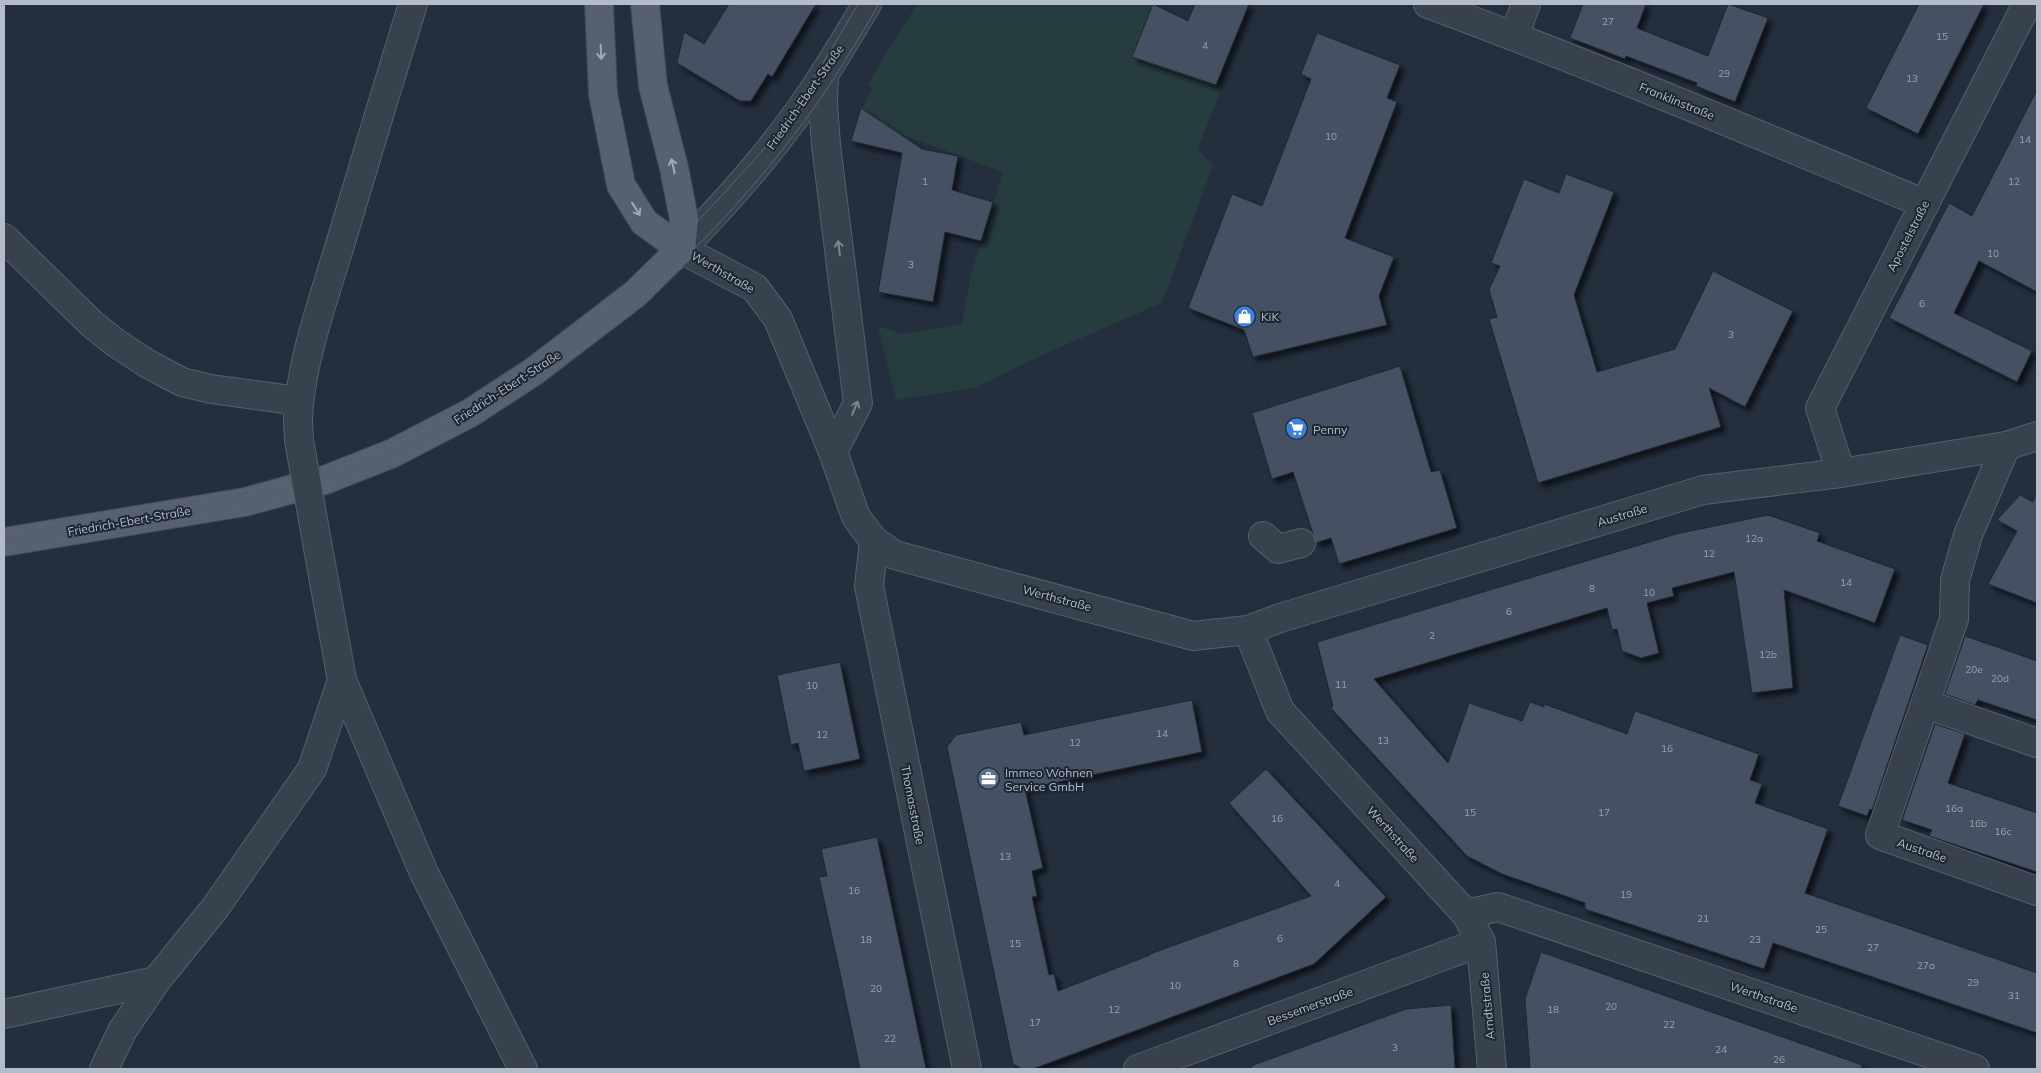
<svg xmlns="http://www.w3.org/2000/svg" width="2041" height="1073" font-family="Mulish,sans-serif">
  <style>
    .green { fill: #263c3f }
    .building { fill: #455162; stroke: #1f2835; filter: url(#shadow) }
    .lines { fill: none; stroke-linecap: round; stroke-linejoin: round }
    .minor-casing { stroke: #565f6c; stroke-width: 30 }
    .major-casing { stroke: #414a57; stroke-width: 30 }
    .minor { stroke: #38414e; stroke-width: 28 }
    .major { stroke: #56606e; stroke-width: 28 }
    .tram { stroke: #5a6575; stroke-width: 1 }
    .minor-bridge-casing { stroke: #565f6c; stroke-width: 30; stroke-linecap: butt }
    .minor-bridge { stroke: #38414e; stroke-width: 28 }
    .oneway { stroke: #a1aab7 }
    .oneway2 { stroke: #7c8592 }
    .labels { text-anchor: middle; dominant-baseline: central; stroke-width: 4; stroke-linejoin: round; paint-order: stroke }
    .number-label { font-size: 10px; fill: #98a1af }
    .street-label { font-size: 12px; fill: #b4bcc9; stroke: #1d2633 }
    .poi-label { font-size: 12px; fill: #b4bcc9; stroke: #1d2633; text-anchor: start }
  </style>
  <defs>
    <filter id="shadow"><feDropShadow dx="4.5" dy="4.5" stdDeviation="2.5" flood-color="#0009"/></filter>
  </defs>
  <rect width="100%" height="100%" fill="#242f3e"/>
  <path class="green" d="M917 4H1153L1132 57 1222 87 1198 149 1213 165 1162 303 1049 352 974 388 896 400 878 326 901 334 962 324 971 274 1003 172 900 134 862 109 873 88 867 85Z"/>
  <g class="building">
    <path d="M729 4H816L772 77 768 74 751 101H740L677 63 684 32 704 44Z"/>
    <path d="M1153 4 1188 21 1195 4H1249L1216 85 1132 57Z"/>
    <path d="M1583 4H1646L1637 28 1708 56 1728 4 1768 18 1735 102 1696 86 1697 83 1626 56 1625 59 1570 38Z"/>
    <path d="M1919 4H1984L1918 134 1866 108Z"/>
    <path d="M1317 33 1400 65 1387 98 1397 102 1345 238 1394 257 1379 296 1387 325 1253 357 1244 330 1188 308 1232 194 1262 206 1311 79 1301 74Z"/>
    <path d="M2037 90V292L1979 261 1954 313 2032 351 2017 382 1889 318 1949 203 1972 216Z"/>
    <path d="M861 108 922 149 958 156 952 190 993 202 981 241 945 232 933 302 878 292 902 153 851 141Z"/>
    <path d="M1566 174 1614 192 1574 295 1597 372 1675 349 1713 271 1793 311 1745 407 1709 388 1721 427 1538 483 1489 319 1497 317 1489 290 1500 266 1491 263 1524 179 1559 193Z"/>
    <path d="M1400 366 1431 472 1440 470 1457 528 1339 564 1331 538 1316 543 1293 472 1272 479 1252 413Z"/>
    <path d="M2037 494V603L1988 584 2017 531 1997 520 2020 495 2033 502Z"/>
    <path d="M1768 515 1820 533 1817 541 1895 569 1875 623 1784 590 1793 688 1752 693 1734 572 1672 588 1674 596 1647 603 1659 653 1641 658 1622 651 1617 629 1612 630 1607 608 1374 679 1448 763 1469 703 1522 721 1530 702 1544 707V704L1627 734 1635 711 1759 754 1750 780 1762 784 1755 803 1828 829 1805 893 2037 973V1033L1773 943 1764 969 1585 909V903L1502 874 1467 856 1331 708 1333 706 1317 642 1676 534Z"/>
    <path d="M1900 635 1928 645 1872 810 1870 809 1867 816 1838 806Z"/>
    <path d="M1965 636 2037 661V720L1978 700 1975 705 1945 694Z"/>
    <path d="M840 662 860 759 804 771 798 743 791 745 777 675Z"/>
    <path d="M1192 700 1202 752 1025 789 1043 868 1032 871 1037 896 1032 897 1049 975 1054 974 1058 991 1150 955V954L1311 896 1229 803 1266 769 1386 897 1314 964 1033 1069H1022L1013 1064 947 747 956 735 1021 722 1024 735Z"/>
    <path d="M1935 724 1965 734 1948 783 2037 813V872L1929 836 1932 830 1902 820Z"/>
    <path d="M877 837 900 945 926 1069H860L841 978 819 877 827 876 821 849Z"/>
    <path d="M1541 952 1862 1065 1861 1069H1530L1525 999Z"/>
    <path d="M1451 1005 1455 1069H1252L1251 1066 1406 1009Z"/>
  </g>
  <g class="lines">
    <defs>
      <g id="minor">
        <path d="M867 4C843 44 819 85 791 122 758 167 720 209 681 249L755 288 778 319 833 452 856 517 874 541 895 555 1193 636 1248 630 1280 618 1703 490 1841 473 2006 446 2037 436"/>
        <path d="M1428 4C1595 66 1760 135 1925 204"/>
        <path d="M1514 36 1526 4"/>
        <path d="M824 74 823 104 826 145 858 403 833 452"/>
        <path d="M4 238 92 324 116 343 148 364 182 382 211 389 299 401"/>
        <path d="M298 422C299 368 323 300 339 248 363 167 388 85 413 4"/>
        <path d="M2006 446 1968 535 1955 580 1954 619 1880 835 2037 891"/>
        <path d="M1841 473 1820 408 2027 4"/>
        <path d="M1263 536 1278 549 1301 543"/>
        <path d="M874 541 869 586 967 1069"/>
        <path d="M1248 630 1280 711 1466 914 1481 942 1492 1069"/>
        <path d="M342 680 424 873 523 1069"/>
        <path d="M1926 704 2037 743"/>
        <path d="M1466 914 1498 907 1975 1069"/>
        <path d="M4 1014 156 981"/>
        <path d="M104 1069 122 1031 156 981 215 908 312 769 342 680 318 548"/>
        <path d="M1138 1069 1481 942"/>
      </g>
      <g id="major">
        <path d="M599 4 603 94 621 185 644 222 681 249"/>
        <path d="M645 4 653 86 674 168 684 219 681 249"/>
        <path d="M4 542 245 502 325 480 393 453 470 413 533 372 635 294 681 249"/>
      </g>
    </defs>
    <use href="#minor" class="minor-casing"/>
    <use href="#major" class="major-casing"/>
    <use href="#minor" class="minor"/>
    <use href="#major" class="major"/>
    <g class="tram">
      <path d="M4 532C59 523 115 513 170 503 224 494 278 486 330 469 475 422 623 304 724 193 743 172 763 151 780 129 809 89 833 46 858 4"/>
      <path d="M4 552 259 507C478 457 675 296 806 119 833 82 856 43 879 4"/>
    </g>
    <defs>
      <path id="minor-bridge" d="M298 422 299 440 318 548"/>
    </defs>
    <use href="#minor-bridge" class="minor-bridge-casing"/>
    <use href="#minor-bridge" class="minor-bridge"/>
  </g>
  <defs><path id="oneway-shaft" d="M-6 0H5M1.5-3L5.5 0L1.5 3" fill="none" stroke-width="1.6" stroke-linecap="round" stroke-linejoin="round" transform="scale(1.25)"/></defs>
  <g class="oneway">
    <use href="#oneway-shaft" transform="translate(601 52) rotate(87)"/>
    <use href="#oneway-shaft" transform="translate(673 166) rotate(-103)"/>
    <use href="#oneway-shaft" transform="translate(636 209) rotate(58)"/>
  </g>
  <g class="oneway2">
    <use href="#oneway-shaft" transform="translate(839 248) rotate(-97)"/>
    <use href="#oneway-shaft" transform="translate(855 408) rotate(-67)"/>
  </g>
  <defs>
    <symbol id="shop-disc" viewBox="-11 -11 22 22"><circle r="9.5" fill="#3f7fe0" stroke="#1d2633"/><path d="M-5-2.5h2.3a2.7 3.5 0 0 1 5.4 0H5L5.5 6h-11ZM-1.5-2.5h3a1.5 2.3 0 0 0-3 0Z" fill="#fff"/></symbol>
    <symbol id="supermarket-disc" viewBox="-11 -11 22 22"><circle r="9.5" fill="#3f7fe0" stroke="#1d2633"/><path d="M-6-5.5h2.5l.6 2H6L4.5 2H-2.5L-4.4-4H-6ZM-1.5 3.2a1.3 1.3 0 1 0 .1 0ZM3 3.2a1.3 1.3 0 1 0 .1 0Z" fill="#fff"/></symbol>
    <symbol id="office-disc" viewBox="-11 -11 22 22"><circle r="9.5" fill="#5c6f8a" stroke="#1d2633"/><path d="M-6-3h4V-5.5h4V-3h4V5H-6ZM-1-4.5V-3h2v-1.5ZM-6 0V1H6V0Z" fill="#fff"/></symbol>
  </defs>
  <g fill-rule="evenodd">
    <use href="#shop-disc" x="1232" y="304" width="25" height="25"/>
    <use href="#supermarket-disc" x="1284" y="416" width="25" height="25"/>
    <use href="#office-disc" x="976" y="766" width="25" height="25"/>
  </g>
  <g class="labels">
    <g class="number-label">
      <text x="1608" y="21">27</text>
      <text x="1942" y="36">15</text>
      <text x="1205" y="45">4</text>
      <text x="1724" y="73">29</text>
      <text x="1912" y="78">13</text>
      <text x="1331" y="136">10</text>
      <text x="2025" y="139">14</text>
      <text x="925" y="181">1</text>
      <text x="2014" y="181">12</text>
      <text x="1993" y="253">10</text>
      <text x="911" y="264">3</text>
      <text x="1922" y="303">6</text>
      <text x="1731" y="334">3</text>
      <text x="1754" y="538">12a</text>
      <text x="1709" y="553">12</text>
      <text x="1846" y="582">14</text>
      <text x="1592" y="588">8</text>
      <text x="1649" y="592">10</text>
      <text x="1509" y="611">6</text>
      <text x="1432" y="635">2</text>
      <text x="1768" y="654">12b</text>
      <text x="1974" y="669">20e</text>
      <text x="2000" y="678">20d</text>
      <text x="1341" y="684">11</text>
      <text x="812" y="685">10</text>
      <text x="1162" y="733">14</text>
      <text x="822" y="734">12</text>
      <text x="1383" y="740">13</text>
      <text x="1075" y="742">12</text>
      <text x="1667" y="748">16</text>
      <text x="1954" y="808">16a</text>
      <text x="1470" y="812">15</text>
      <text x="1604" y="812">17</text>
      <text x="1277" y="818">16</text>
      <text x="1978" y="823">16b</text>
      <text x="2003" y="831">16c</text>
      <text x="1005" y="856">13</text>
      <text x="1337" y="883">4</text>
      <text x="854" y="890">16</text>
      <text x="1626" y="894">19</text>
      <text x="1703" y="918">21</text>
      <text x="1821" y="929">25</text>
      <text x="1280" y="938">6</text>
      <text x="866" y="939">18</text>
      <text x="1755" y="939">23</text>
      <text x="1015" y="943">15</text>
      <text x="1873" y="947">27</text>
      <text x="1236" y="963">8</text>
      <text x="1926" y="965">27a</text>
      <text x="1973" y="982">29</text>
      <text x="1175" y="985">10</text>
      <text x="876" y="988">20</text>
      <text x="2014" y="995">31</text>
      <text x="1611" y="1006">20</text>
      <text x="1114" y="1009">12</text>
      <text x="1553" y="1009">18</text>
      <text x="1035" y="1022">17</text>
      <text x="1669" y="1024">22</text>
      <text x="890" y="1038">22</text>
      <text x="1395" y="1047">3</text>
      <text x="1721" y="1049">24</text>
      <text x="1779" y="1059">26</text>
    </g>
    <g class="street-label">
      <text transform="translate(805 97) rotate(-55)">Friedrich-Ebert-Straße</text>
      <text transform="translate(1677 101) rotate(22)">Franklinstraße</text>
      <text transform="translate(1908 236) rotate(-63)">Apostelstraße</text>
      <text transform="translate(723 272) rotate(30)">Werthstraße</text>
      <text transform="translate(507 387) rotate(-33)">Friedrich-Ebert-Straße</text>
      <text transform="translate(1622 515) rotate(-17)">Austraße</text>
      <text transform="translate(129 521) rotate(-10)">Friedrich-Ebert-Straße</text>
      <text transform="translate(1057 598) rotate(15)">Werthstraße</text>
      <text transform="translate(913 805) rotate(79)">Thomasstraße</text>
      <text transform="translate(1393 834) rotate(48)">Werthstraße</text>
      <text transform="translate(1922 850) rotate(19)">Austraße</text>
      <text transform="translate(1764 997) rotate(19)">Werthstraße</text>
      <text transform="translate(1310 1006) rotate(-20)">Bessemerstraße</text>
      <text transform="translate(1487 1006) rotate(-95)">Arndtstraße</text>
    </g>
    <g class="poi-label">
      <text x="1261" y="316">KiK</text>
      <text x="1313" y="429">Penny</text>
      <text x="1005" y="772">Immeo Wohnen<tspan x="1005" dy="14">Service GmbH</tspan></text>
    </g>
  </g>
  <rect width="2041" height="1073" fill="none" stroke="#b4bcc9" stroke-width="10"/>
</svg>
